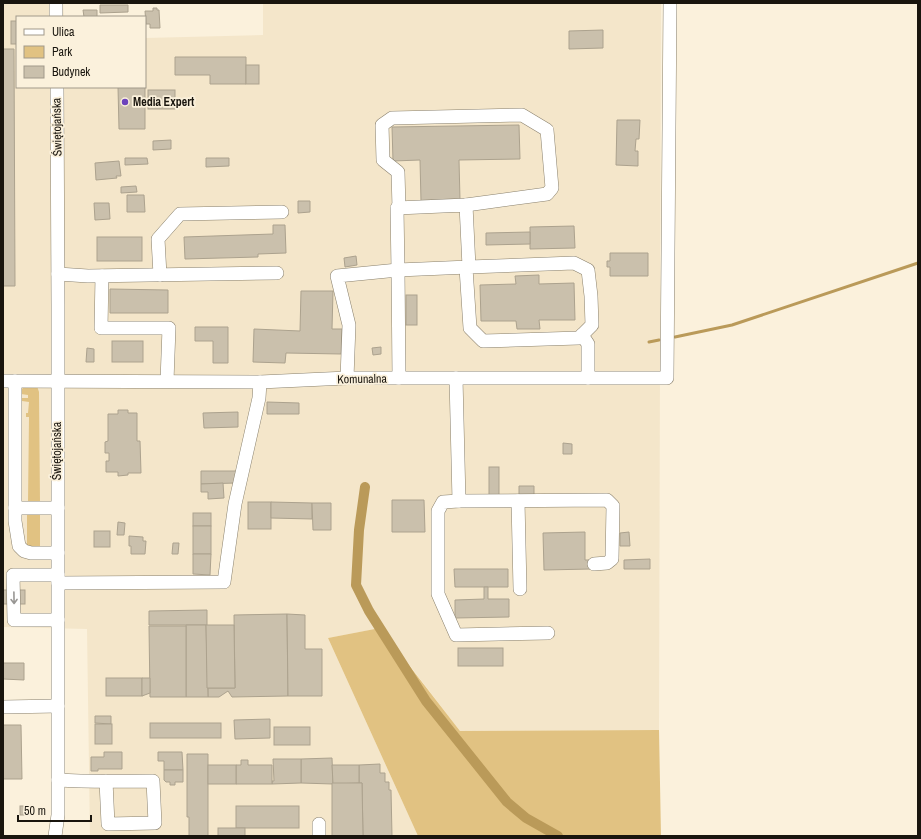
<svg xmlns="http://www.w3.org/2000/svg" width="921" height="839" font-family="'Archivo Narrow',sans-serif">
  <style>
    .built { fill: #f4e6ca }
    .green { fill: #e1c282 }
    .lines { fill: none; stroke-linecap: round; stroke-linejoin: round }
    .stream { stroke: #ba9a59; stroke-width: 3 }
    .canal { stroke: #ba9a59; stroke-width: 10 }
    .building { fill: #cac0ac; stroke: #aca28e }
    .minor-casing { stroke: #89806d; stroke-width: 14 }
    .minor { stroke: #fff; stroke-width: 13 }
    .oneway { stroke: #989693 }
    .poi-dot { fill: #6c43bc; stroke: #fbf1dc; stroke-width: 1.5 }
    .labels { text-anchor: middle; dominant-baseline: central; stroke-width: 3.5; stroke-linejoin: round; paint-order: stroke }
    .poi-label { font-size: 12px; font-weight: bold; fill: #19150e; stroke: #fbf1dc; text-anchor: start }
    .street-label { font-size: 12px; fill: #19150e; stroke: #fbf1dc }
  </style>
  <rect width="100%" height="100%" fill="#fbf1dc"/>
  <path class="built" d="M3 3H63L64 17H17V87H145V38L263 35V3H661L659 730 460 731 381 628 328 638 418 836H90L87 629 3 627Z"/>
  <g class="green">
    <path d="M25 386H37L39 392 40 503 28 502 29 417H26V413H28L29 402 22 401V398H28V395L21 394V390Z"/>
    <path d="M27 513H40V548L27 547Z"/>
    <path d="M380 628 460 731 659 730 661 836H418L328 638Z"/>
  </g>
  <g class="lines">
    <g class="stream">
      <path d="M675 337 732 325 918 263"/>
      <path d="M649 342 659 340"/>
    </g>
    <path class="canal" d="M365 487 359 530 356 585 369 611 426 701 507 802 526 818 558 836"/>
  </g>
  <g class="building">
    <path d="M100 5H128V12L100 13Z"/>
    <path d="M153 8H157V10H159L160 28H150V24H146L145 11H153Z"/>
    <path d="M83 10H97V17H84Z"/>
    <rect x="11" y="21" width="6" height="23"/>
    <path d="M603 30V48L569 49V31Z"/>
    <path d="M3 49H14L15 286H3Z"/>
    <path d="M175 57H246V84H210V75H175Z"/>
    <rect x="246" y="65" width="13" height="19"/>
    <path d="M118 87H145V129H119Z"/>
    <rect x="148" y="90" width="27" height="19"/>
    <path d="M617 120H640L639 139H636L635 151H638V166L616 165Z"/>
    <path d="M519 125 520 159 459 160 460 200 421 201 420 160 393 161 392 127Z"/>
    <path d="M171 140V149L153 150V141Z"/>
    <path d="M125 158H147L148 164 125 165Z"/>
    <path d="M206 158H229V166L206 167Z"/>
    <path d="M119 161 121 176H116L117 178 96 180 95 163Z"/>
    <path d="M136 186 137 192 121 193V187Z"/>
    <path d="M127 195H144L145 212H127Z"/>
    <path d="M298 201H310V212L298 213Z"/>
    <path d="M94 203H109L110 219 95 220Z"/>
    <path d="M273 225H285L286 253 258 254V257L185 259 184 237 273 234Z"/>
    <path d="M574 226 575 248 530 249V227Z"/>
    <path d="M530 232V244L486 245V233Z"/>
    <rect x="97" y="237" width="45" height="24"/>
    <path d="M610 253H648V276H610V267H607V261H610Z"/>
    <path d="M356 256 357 265 345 267 344 258Z"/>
    <path d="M539 275V284L574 283 575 320H539L540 329H517L516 321H481L480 285 516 284 515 276Z"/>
    <path d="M110 289 168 290V313H110Z"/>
    <path d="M301 291H333L332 329H342L341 354 286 353 285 363 253 362 254 329 300 331Z"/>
    <rect x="406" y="295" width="11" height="30"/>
    <path d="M195 327H228V363H213V341H195Z"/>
    <rect x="112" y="341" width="31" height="21"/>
    <path d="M381 347V354L373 355 372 348Z"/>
    <path d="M87 348 94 349V362H86Z"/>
    <path d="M267 402 299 403V414H267Z"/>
    <path d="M118 410H128V413H137V441H140L141 473H128V475L118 476V472H106V461H109V453H105V442L108 441V414H118Z"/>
    <path d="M238 412V427L204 428 203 413Z"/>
    <path d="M563 443 572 444V454H563Z"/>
    <rect x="489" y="467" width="10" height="28"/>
    <path d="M201 471H236V483L201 484Z"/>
    <path d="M223 483 224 498 208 499V492H201V484Z"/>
    <path d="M519 486H534V495L519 496Z"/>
    <path d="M392 500H424L425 532H392Z"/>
    <rect x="248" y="502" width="23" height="27"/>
    <path d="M271 502 312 503V519L271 518Z"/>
    <path d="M312 503H331V530H313Z"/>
    <rect x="193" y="513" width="18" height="13"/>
    <path d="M118 522 125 523 124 535H117Z"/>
    <rect x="193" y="526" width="18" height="28"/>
    <rect x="94" y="531" width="16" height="16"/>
    <path d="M585 532V560H590L591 569 544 570 543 533Z"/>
    <path d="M629 532 630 546H620V533Z"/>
    <path d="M129 536 143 537V541H146L145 554H131V546H129Z"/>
    <path d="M173 543H179L178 554H172Z"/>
    <path d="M193 554H211L210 575 193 574Z"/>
    <path d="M650 559V569H624V560Z"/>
    <path d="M454 569H508V587H455Z"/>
    <path d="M484 587H488V599H509V617L455 618V600L484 599Z"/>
    <rect x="3" y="590" width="22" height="14"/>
    <path d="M207 610V625H149V611Z"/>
    <path d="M287 614 288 696 232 697 228 691 219 697H208V688H235L234 615Z"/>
    <path d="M287 614 305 615V649H322V696H288Z"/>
    <path d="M186 625H206L208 697H186Z"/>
    <path d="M206 625H234L235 688H207Z"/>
    <path d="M149 626H186V697H150Z"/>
    <rect x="458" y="648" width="45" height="18"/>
    <path d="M3 663H24V680L3 679Z"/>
    <rect x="106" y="678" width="36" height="18"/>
    <path d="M142 678H150V693L142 696Z"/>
    <path d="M95 716H111V724L95 723Z"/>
    <path d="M270 719V738L235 739 234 720Z"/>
    <rect x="150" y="723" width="71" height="15"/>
    <rect x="95" y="724" width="17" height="20"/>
    <path d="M3 725H21L22 779H3Z"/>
    <rect x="274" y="727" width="36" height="18"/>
    <path d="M104 752H122V769H98V771H91V757H104Z"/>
    <path d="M158 752H182L183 770H164V761H158Z"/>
    <path d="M187 754H208V836H189V817H187Z"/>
    <path d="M332 758 333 784 301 783V759Z"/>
    <path d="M273 759H301V783L272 784V781H274Z"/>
    <path d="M241 760H248V765H272V784H236V765H241Z"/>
    <path d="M380 764V773H385V782H389V790H391L392 836H363L362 783H359V765Z"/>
    <rect x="208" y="765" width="28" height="19"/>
    <path d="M332 765H359V783L333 784Z"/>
    <path d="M164 770H183V782H175V785H170V782H166L164 780Z"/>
    <path d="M332 783H362L363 836H332Z"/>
    <rect x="20" y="806" width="7" height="9"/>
    <rect x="236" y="806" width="63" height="22"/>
    <rect x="218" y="828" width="27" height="8"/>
  </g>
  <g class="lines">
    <defs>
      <g id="minor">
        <path d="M56 3V17"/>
        <path d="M466 205 469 267 398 270 397 208Z"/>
        <path d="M399 208 398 172 383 160 382 125 392 118 522 115 547 130 552 188 547 194 466 205"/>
        <path d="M466 268 470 328 483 341 579 338 592 325 591 296 588 270 574 263 469 267"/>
        <path d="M58 274 88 276 277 273"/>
        <path d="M160 275 158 239 180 214 282 212"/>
        <path d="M102 276 101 328H169L167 381"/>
        <path d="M582 335 588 344V378"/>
        <path d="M347 378 349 325 337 276 398 270 399 378"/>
        <path d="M456 378 459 501 607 500 613 506 612 559 607 563 594 564"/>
        <path d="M3 381 260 382 347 378H667L670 3"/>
        <path d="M15 381V521L19 546 24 551 31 553H58"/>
        <path d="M459 501 443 502 438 511V594L456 635 548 633"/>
        <path d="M518 501 520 589"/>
        <path d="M15 508H58"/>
        <path d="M58 575H13L14 620H58"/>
        <path d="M58 583 224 582 235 504 259 398 260 382"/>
        <path d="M3 707 58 706"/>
        <path d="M58 780C89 782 121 781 153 781L155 823 108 824 106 781"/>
        <path d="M55 836 58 815V304L57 87"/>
        <path d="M319 836V824"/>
      </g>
    </defs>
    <use href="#minor" class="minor-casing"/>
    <use href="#minor" class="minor"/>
  </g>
  <defs><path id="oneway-shaft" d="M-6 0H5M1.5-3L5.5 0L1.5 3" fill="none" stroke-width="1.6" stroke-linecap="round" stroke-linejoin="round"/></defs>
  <use class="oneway" href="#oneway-shaft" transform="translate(14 598) rotate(89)"/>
  <circle class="poi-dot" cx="125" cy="102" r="4"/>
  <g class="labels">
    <g class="poi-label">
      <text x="133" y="102">Media Expert</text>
    </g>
    <g class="street-label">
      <text transform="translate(57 127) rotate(-91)">Świętojańska</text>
      <text transform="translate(362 379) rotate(-1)">Komunalna</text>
      <text transform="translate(57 451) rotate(-90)">Świętojańska</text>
    </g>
  </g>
  <rect width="921" height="839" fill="none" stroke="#19150e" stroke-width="8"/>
  <rect x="16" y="16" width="130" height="72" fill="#fbf1dc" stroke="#a1998a"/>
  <rect x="24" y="29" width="20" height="6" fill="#ffffff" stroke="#a1998a"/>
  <text x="52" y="36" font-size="12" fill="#19150e">Ulica</text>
  <rect x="24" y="46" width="20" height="12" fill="#e1c282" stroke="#a1998a"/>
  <text x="52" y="56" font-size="12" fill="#19150e">Park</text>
  <rect x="24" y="66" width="20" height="12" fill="#cac0ac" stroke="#a1998a"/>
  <text x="52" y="76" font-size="12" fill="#19150e">Budynek</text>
  <path d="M18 815v6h73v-6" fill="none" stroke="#19150e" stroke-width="2"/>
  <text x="24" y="815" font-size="12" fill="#19150e" stroke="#fbf1dc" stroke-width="3" paint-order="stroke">50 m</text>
</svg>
